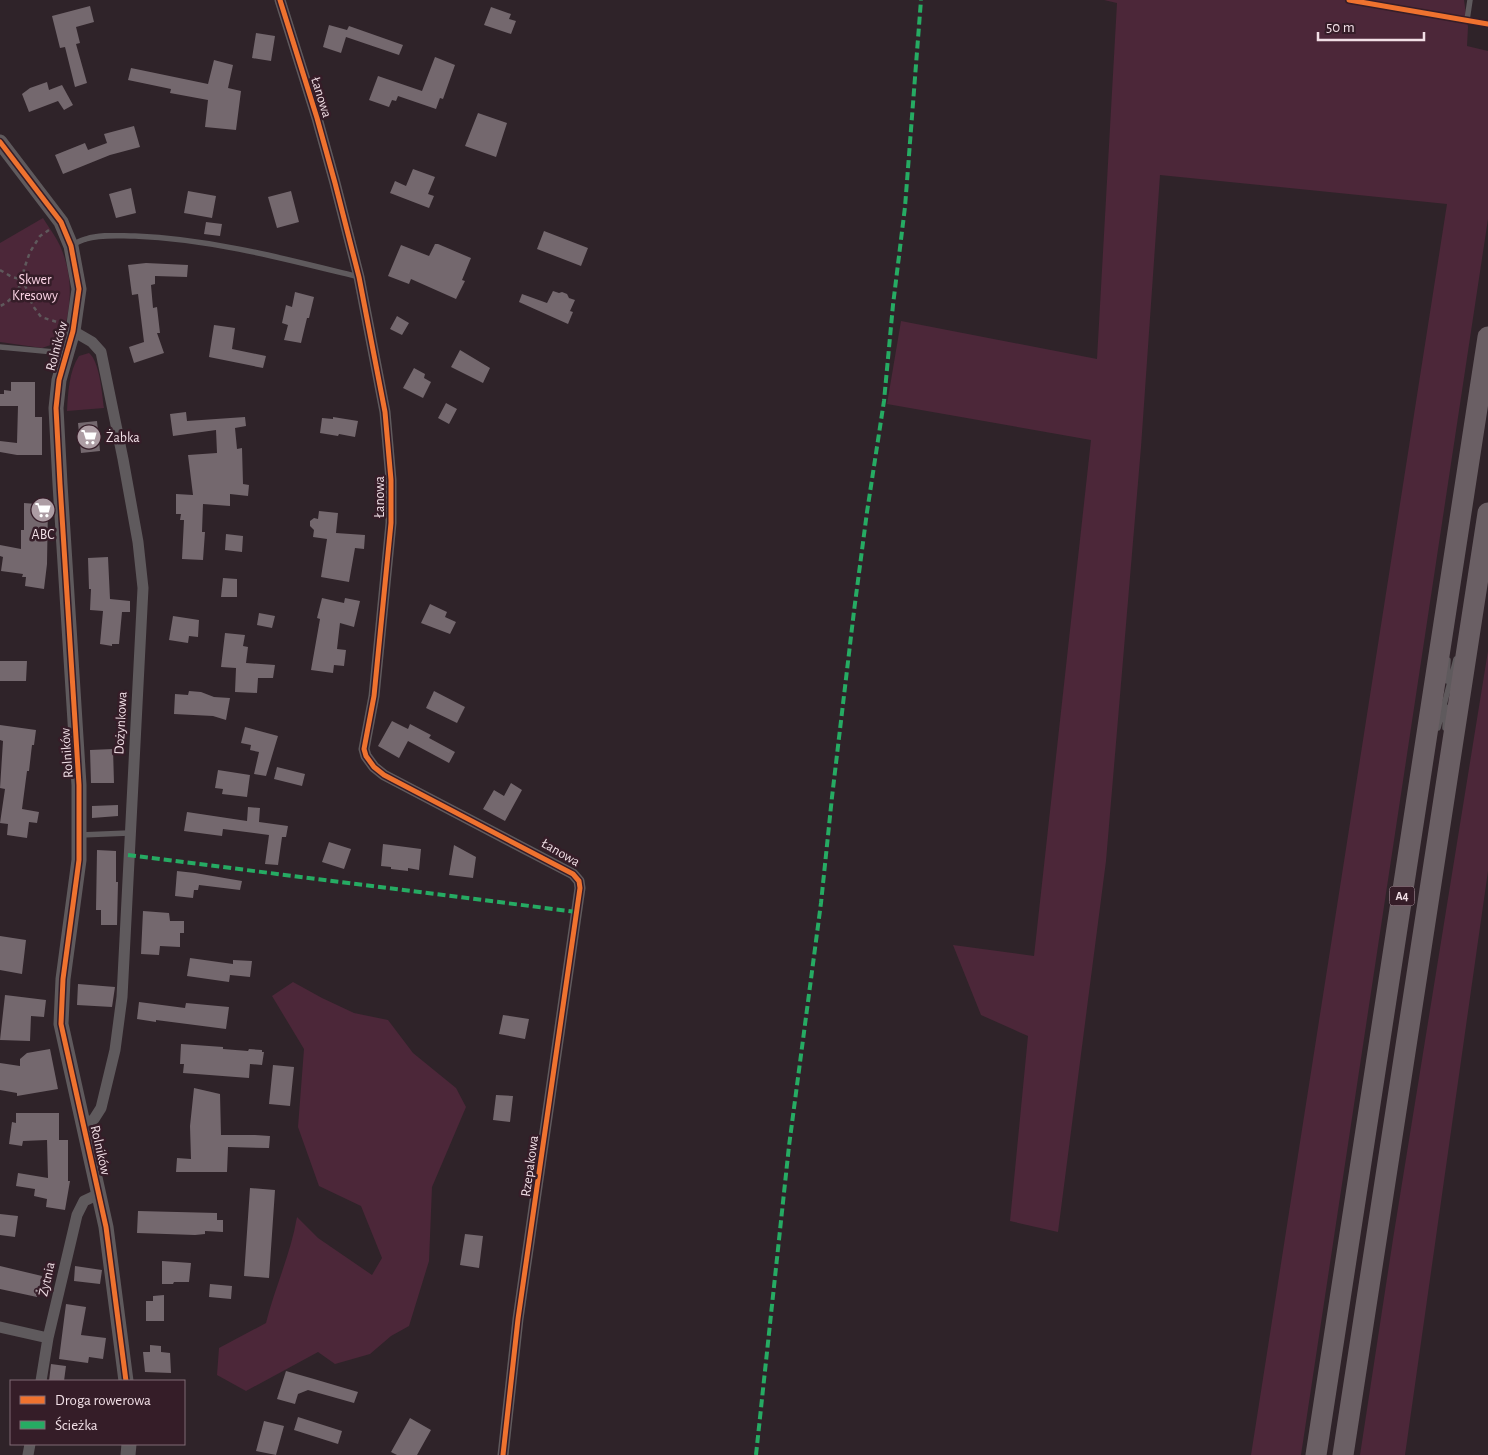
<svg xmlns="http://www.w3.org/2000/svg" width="1488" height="1455" font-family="'Alegreya Sans',sans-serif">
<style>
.green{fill:#4c2739}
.building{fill:#74686e}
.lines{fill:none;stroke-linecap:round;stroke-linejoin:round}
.path{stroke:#5f595c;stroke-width:2.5;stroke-dasharray:4 4;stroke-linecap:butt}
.service{stroke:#5f5a5d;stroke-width:5.5}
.minor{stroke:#5f5a5d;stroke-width:11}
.tertiary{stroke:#5f5a5d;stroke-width:15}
.motorway{stroke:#6a5f64;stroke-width:21}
.quiet{stroke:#26ab63;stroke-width:4;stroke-dasharray:8 4;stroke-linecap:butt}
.cycleway-casing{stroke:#351d28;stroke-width:8}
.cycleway{stroke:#ef722f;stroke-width:5}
.labels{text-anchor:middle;stroke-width:5;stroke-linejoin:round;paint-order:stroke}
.shield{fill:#351d28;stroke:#b9a5ad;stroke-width:1}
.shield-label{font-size:12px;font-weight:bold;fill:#f1dfe6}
.street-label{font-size:14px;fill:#f1dfe6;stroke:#351d28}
.park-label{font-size:14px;fill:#fed6e7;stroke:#351d28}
.poi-label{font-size:14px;fill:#f1dfe6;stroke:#351d28;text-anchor:start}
</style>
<rect width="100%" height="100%" fill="#2f2329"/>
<path class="green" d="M1104,0H1464L1468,27L1467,46L1488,51V219L1301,1455H1251L1447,204L1160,175L1141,447L1106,861L1058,1232L1010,1221L1028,1036L981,1015L953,945L1034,956L1091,440L887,404L901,321L1097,359L1117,3Z
M43,218C49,228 57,238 61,248C75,282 70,308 62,341L42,348L0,342V243Z
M89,353C100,362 102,394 104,408L67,411C68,393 69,371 79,356Z
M1488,651V871L1405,1455H1360L1393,1239Z
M293,982L322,998L354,1013L388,1020L413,1053L456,1088L466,1107L432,1187L429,1261L409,1326L391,1336L370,1354L335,1364L318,1352L246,1391L217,1375L219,1348L266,1323C275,1287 291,1253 297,1217L318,1238L372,1275L382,1258L361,1206L319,1186L298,1127L304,1049L272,996Z"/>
<path class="building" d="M90,6L94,22L76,27L80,43L76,44L87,83L75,87L65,47L60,48L52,16Z
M491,7L511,14L509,19L516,21L511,34L484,25Z
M329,25L347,30L349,26L403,45L399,55L346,37L341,53L323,47Z
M256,33L275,36L271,61L252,58Z
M435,57L455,65L443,99L440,98L436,109L398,96L396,101L392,100L389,107L369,100L378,76L422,91Z
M214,60L233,65L228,88L241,91L236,130L205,127L208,100L170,93L171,89L128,80L131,68L208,84Z
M47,82L49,90L62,85L73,105L64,110L58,101L29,112L22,94L30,88Z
M478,113L507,123L496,157L465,146Z
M134,126L140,147L110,155L63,174L55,155L85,143L88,150L107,143L104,134Z
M413,169L435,177L428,194L434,196L429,208L390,193L395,181L406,186Z
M131,188L136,213L116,218L109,194Z
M188,191L216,196L212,218L184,213Z
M291,191L299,222L277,228L268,197Z
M206,222L222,224L220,236L204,234Z
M544,231L588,248L581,266L537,249Z
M435,244H438L471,258L462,280L465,281L456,299L411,279L409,284L388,276L401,245L429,256Z
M146,263L188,265L187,277L155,276V284L151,285L153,308L157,307L160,333H157L164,353L134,363L129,347L144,342L138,294L132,295L128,265Z
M553,291L559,293L562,292L567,294L569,298L575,300L570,311L573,312L568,324L519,302L522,294L547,303Z
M295,292L314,297L309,318H307L301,343L284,340L288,325L282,323L286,305L292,307Z
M397,316L409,323L402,335L390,329Z
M214,325L235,328L232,349L266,356L263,368L209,357Z
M460,350L490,368L483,383L451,367Z
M414,368L425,374L424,378L431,382L423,398L403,388Z
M11,382H35V417H42V455H17L0,452V441L17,443L18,406H0V394H4V390L11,391Z
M446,403L457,409L449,424L438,418Z
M186,412L187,421L245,417L246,426L235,428L237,449L242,448L243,484L249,485L248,496L230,494V506L203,504L202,532H205L203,560L182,559L184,520H180L181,514H176V494L193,495L188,455L217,453L216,430L173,436L170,414Z
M333,417L358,421L355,437L339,434L338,436L320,433L322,418L333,419Z
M97,421L100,451L81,453L78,423Z
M24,503L48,505L47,564L44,589L25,586L26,577H22L23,574L1,571L3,557L0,556V545L21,549V530H24Z
M319,511L338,513L336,533L365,535L364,549L355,548L349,582L321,577L327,539L313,537L314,530L310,526V521L314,518L318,519Z
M226,534L243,536L242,552L225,550Z
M108,557L110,599L130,601V612H122L119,644H112V646L100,644L103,611L90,610L91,589H89L88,558Z
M223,578L237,579V597H221Z
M322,598L344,603L345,598L360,601L354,627L340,623L337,649L346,650L344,666L334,665L333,673L311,670L320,619L317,618Z
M430,604L447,612L445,617L456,622L450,634L421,623Z
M259,613L275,616L272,628L257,625Z
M173,616L199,620L198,637L189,636L188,643L169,640Z
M225,633L245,635L243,646L248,647L246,663L275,665L273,678H258L257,693L235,692L236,668L221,667Z
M0,661H27L26,681H0Z
M189,691L201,692L214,697L230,698L226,720L213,716L174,714L175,694L188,695Z
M434,691L465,707L457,723L426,708Z
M392,721L408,729L410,724L431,735L429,738L455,752L449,763L408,741L399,758L378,746Z
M0,725L36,730L34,745H32L29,771H27L22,809L39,812L37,823L29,822L27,838L7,835L8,824L0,823L5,789L0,788L3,741L0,740Z
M245,727L278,736L266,776L254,774L259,752L250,750L251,745L241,743Z
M113,749L114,783H91L90,750Z
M277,767L305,774L302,786L274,779Z
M218,770L250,775L247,797L222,794L223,789L215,788Z
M511,783L522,790L505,821L483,809L494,790L504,796Z
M118,805V816L92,818V806Z
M248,807L260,808L259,822L288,826L286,837H282L278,865L265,864L269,835L223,829L222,836L184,831L187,812L247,821Z
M329,842L351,849L344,869L322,862Z
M383,844L421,849L419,870L408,868V871L391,869V867L381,866Z
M454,845L476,857L473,878L449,875Z
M97,850L116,851V882H118L117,925H101V910H96Z
M177,871L195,873L242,881L240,890L199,885L198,890H194L193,898L175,896Z
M143,911L169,913L170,921H184V933H180V947L160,946L159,955L141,954Z
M0,936L26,940L22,974L0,970Z
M190,958L233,964V960L252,961L250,977L230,975L229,982L187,976Z
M78,984L115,987L112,1007L77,1005Z
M5,995L46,1000L44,1017L31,1016L30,1041L0,1040Z
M139,1002L185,1008L186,1003L229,1007L226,1029L156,1020V1022L137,1019Z
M503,1015L529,1019L525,1039L499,1034Z
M181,1044L223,1047V1049L248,1051L249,1049L262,1050V1052H264L262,1065L250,1064L249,1078L183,1073L184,1064H180Z
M50,1049L58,1089L17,1096V1093L0,1090V1063L20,1066V1059L27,1053Z
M273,1065L294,1067L290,1106L269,1104Z
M194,1088L220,1094L221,1135H255L270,1136L269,1148L228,1147L227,1172H176L177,1158L191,1159L190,1126Z
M496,1095L513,1096L510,1122L493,1120Z
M16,1113H59V1140H68V1181H70L65,1210L46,1207L47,1199L34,1196L35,1189L16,1186L18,1173L48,1178L47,1140L23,1141L22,1146L9,1144L12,1122L16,1123Z
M250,1188L275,1190L269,1278L244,1276Z
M138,1211L217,1213V1220H223V1232L205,1231V1234L195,1235L137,1233Z
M0,1214L18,1216L15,1237L0,1235Z
M465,1234L483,1236L479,1268L460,1265Z
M162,1261L191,1263L189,1282H174L173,1284H162Z
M0,1266L42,1276L37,1297L0,1289Z
M75,1266L102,1270L100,1284L74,1281Z
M210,1284L232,1286L231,1299L209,1297Z
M164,1295V1321H146V1301H153V1296Z
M66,1304L86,1307L81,1335L106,1338L103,1359L89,1357L88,1363L59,1359Z
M150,1345L161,1346V1352L170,1353L171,1373L145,1372L143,1352H150Z
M51,1364L66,1366L64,1381H49Z
M286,1371L314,1379L358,1392L354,1403L308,1390L298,1394L295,1404L277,1399Z
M298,1417L342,1431L338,1444L294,1430Z
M410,1418L431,1430L417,1455H397L391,1452Z
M264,1421L284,1426L276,1455L256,1451Z"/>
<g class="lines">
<path class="path" d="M49,230L40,236L30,252L24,269L23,280L33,306L41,317L60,323
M0,270L12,277L23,280C18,290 11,302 0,306"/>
<path class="service" d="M1349,0L1488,24
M1467,20L1470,0
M72,245C76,243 81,240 86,239C101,234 119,236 135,236C211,239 286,259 359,277
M0,347L65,353
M1447,681L1448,660
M1438,728L1456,659
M1445,728L1446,707
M80,835L129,833"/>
<path class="minor" d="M280,0L317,118L335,183L359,277L385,412L391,480V523L374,696L364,749L366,756L374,767L384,775L573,874L579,881L580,888L518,1319L503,1455
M73,331L92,342L101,352L123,459L138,542L143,588L122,997L115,1050L101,1108L94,1119L84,1126
M0,1327L48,1338
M41,1381L48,1338L77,1215L84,1201L99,1194
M28,1455L30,1444"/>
<path class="tertiary" d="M0,142L61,222L71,246L79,289L73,331L59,380L56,408L60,484L79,785V860L63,979L61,1024L106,1227L126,1381
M128,1455L129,1444"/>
<path class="motorway" d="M1316,1455L1488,337
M1343,1455L1488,513"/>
<path class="quiet" d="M128,855L577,912
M756,1455L789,1146L821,903L832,797L854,611L867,512L884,401L893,305L905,207L921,0"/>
<defs>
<path id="cycleway" d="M280,0L317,118L335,183L359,277L385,412L391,480V523L374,696L364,749L366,756L374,767L384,775L573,874L579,881L580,888L518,1319L503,1455
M1349,0L1488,24
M0,142L61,222L71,246L79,289L73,331L59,380L56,408L60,484L79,785V860L63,979L61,1024L106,1227L126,1381"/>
</defs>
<use href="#cycleway" class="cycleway-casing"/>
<use href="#cycleway" class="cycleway"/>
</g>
<defs>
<symbol id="supermarket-disc" viewBox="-11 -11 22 22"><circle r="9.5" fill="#ad9da4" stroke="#351d28"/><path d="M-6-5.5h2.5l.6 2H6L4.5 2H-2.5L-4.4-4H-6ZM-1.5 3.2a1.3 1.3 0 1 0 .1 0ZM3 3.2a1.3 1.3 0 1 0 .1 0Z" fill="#fff"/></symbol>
</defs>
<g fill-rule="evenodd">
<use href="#supermarket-disc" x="75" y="423" width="28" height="28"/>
<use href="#supermarket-disc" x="29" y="496" width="28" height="28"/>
</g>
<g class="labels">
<rect class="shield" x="1389.5" y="886.5" width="25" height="19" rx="4"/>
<g class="shield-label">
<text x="1402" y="900">A4</text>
</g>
<g class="street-label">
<text transform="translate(322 97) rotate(73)" y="5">Łanowa</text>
<text transform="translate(56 346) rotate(-75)" y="5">Rolników</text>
<text transform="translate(379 497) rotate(-90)" y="5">Łanowa</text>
<text transform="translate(120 723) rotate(-87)" y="5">Dożynkowa</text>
<text transform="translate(66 753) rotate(-94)" y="5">Rolników</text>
<text transform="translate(561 852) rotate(30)" y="5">Łanowa</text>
<text transform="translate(101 1150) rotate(77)" y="5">Rolników</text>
<text transform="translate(529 1166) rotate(-82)" y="5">Rzepakowa</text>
<text transform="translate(46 1279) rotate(-77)" y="5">Żytnia</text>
</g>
<g class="park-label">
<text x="35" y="284">Skwer<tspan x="35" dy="16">Kresowy</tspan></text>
</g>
<g class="poi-label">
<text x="106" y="442">Żabka</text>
<text x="43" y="539" text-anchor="middle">ABC</text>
</g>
</g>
<rect x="10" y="1380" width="175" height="65" fill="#351d28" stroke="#806b74"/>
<rect x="20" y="1396" width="25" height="8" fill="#ef722f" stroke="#806b74"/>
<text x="55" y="1405" font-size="15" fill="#f1dfe6">Droga rowerowa</text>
<rect x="20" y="1421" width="25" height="8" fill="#26ab63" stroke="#806b74"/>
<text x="55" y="1430" font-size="15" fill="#f1dfe6">Ścieżka</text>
<path d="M1318 32v8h106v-8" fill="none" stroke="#f1dfe6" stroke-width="2.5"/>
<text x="1326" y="32" font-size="15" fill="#f1dfe6" stroke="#351d28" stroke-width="4" paint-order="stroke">50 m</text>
</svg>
